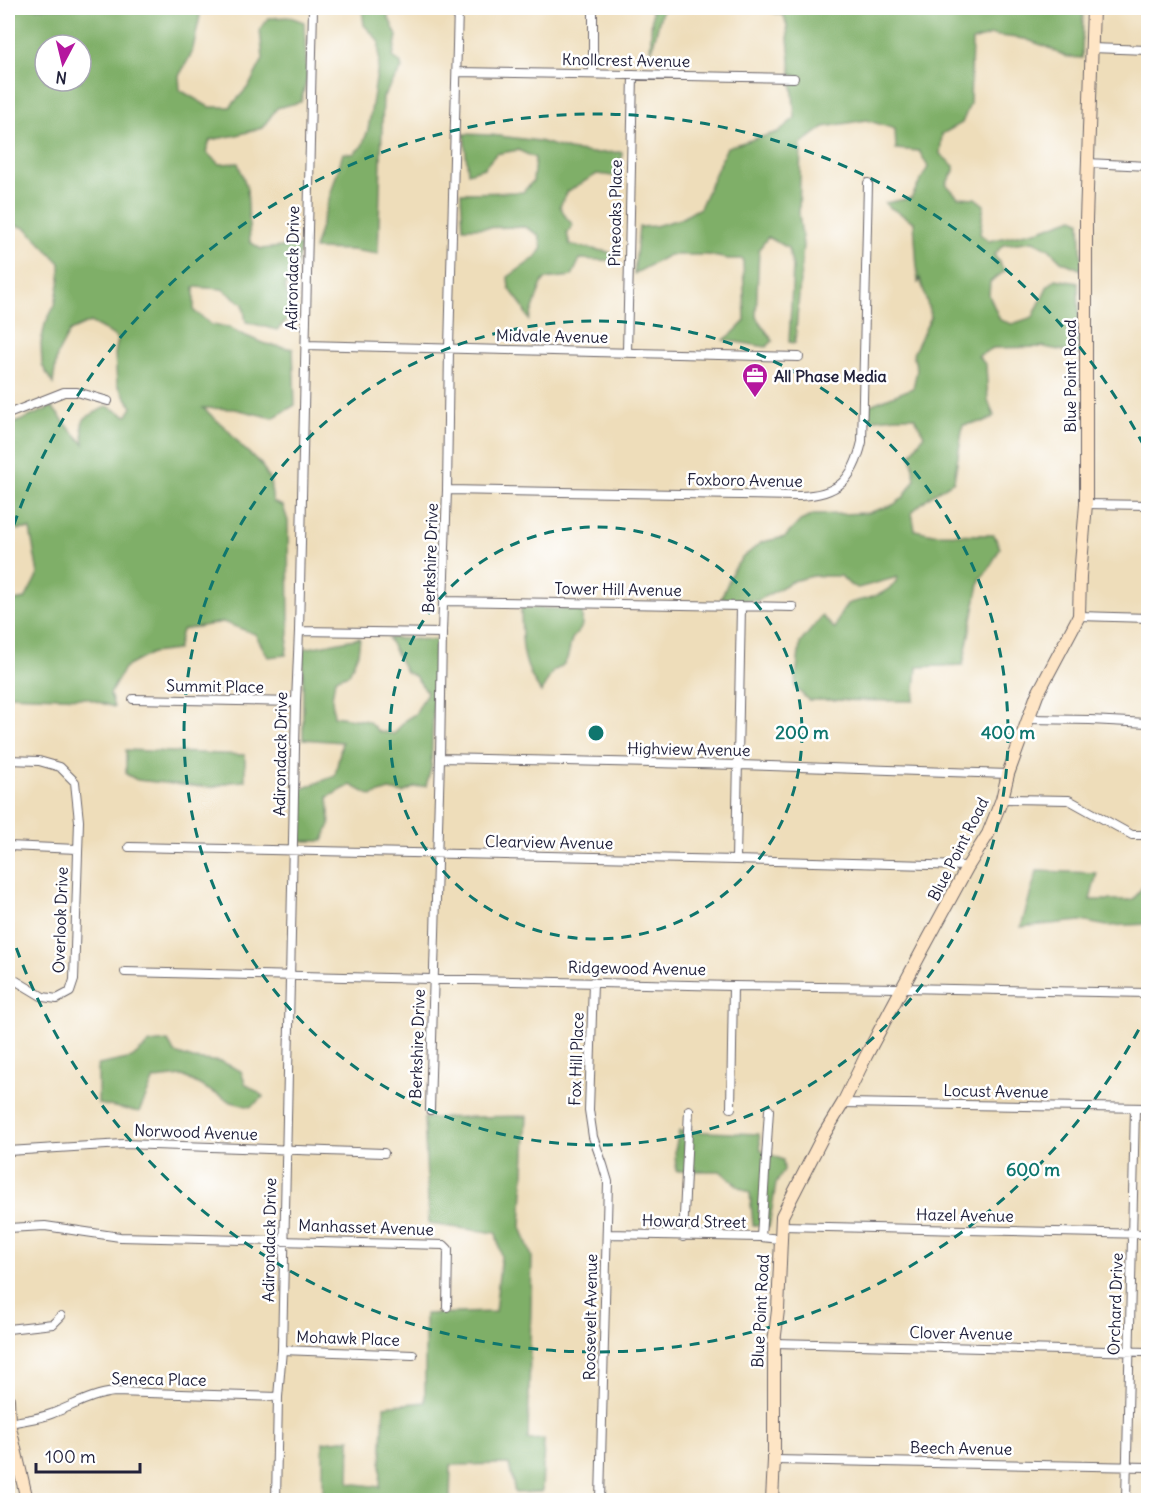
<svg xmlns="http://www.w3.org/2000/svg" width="1156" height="1508" font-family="Delius,sans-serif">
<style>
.forest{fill:#7faf68;stroke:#506852;stroke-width:1.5;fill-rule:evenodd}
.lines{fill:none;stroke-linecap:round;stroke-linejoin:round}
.street-casing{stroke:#696367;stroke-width:10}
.secondary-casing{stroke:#696367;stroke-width:14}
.street{stroke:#fff;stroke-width:8}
.secondary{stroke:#fee5c5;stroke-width:12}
.ring{fill:none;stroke:#0f766e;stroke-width:3;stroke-dasharray:10 8}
.labels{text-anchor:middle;stroke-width:5;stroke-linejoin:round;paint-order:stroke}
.street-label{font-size:16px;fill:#22223b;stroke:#fff}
.poi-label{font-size:16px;font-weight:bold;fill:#22223b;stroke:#fff;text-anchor:start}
.centre{fill:#0f766e;stroke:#fff;stroke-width:3}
.ring-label{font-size:18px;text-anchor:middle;font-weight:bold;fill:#0f766e;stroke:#fff;stroke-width:5;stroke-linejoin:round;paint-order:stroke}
</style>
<rect width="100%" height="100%" fill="#fff"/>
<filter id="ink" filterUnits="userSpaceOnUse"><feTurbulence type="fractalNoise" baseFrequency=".0167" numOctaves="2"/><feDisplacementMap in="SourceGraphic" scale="12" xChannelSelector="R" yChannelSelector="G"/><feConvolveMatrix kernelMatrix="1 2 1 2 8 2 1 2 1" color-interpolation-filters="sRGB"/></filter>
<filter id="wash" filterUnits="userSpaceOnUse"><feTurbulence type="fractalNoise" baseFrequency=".008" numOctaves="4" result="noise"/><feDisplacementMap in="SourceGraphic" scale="24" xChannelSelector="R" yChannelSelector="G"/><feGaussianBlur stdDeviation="1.35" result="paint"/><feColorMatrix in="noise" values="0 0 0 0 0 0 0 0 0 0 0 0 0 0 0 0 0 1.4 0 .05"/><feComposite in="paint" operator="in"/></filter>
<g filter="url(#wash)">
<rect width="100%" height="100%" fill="#eeddba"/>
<path class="forest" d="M8,8H197L200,16L192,53L179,76L180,90L209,107H230L249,86L263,59L260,30L268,18L290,17L304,22L307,77L301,102L277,108L262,128L237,135L210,140L206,152L219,164L238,163L247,188L250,242L261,249L301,245L296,268L285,286L292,315L277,330L246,322L243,304L222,289L194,287V311L212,325L229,327L241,334L266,344L293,349L295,405L273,418L235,409L203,408L228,430L242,447L261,464L270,481L273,502L283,506L288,521L289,633L286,655L268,657L255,634L223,622L182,630L177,650L152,653L124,668L110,694L114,707L86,698L8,695V602L25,599L38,574L30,529L8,530V426L52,407L71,430L84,444L82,424L85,418L107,406L127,416L132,407L117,384L115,354L118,339L105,330L90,322L70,331L57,355L53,384L42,365L41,343L45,324L55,305L60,279V263L26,228L8,224ZM45,45H81V81H45Z
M362,8H387V14L397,36L393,57L400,62L402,68L383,97L378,254L352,250L314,249L343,153L353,154L362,146L368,130L379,60V41L364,25Z
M647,8H676L662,10L650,57L652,10Z
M739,8H1083L1082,58L1067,57L1047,47L1025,39L991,35L972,41L970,104L962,123L942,134L940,154L954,166V171L946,184L958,197L975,198L984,205L980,234L989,241L1040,230L1073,218L1080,221L1082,270L1061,261L1048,248L1033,241L1003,245L994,255L1005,271L990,282L989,295L1000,320L1012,324L1033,317L1047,287L1056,279L1078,283L1080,354L1044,347L993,348L978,356L986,365L988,400L994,416L987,421L963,425L954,481L930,496L912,512L915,530L933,534L994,535L1000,548L989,569L980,579L963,665L917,667L914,701L808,700L795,687L800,643L822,616L835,629L839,617L847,604C863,599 892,595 898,577L858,588L850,585L841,576H813L793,581L757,601L721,599L733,570L742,558L762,542L785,537L800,521L813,515L867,513L893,505L903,498L915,479L911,454L924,435L914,417H896L868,420L870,405L913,388L917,370L913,354L931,317L920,278L918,284L914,222L889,207L885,203L911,198L928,167L919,151L896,149L895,129L866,120L824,127L801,144L799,214L803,245L795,343L789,342L793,267L788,248L768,237L759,249L756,317L773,341L766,347L724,340L733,333L745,321L743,259H728L707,255H669L634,274L639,227L655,226L680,219L700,208L727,147L778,132L795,118L787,26L784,16L767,10Z
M464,134L491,135L539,141L569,150L593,153L622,152L620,177L597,174L568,191L560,206L566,217L573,225L567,233L570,245L609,252L617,261L580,259L572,276L545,279L542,283L529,320L521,304L509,288L508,277L535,258L542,248L539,235L525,227L463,228L461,193L523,192L533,181L535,158L518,150L496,154L484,168L468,173Z
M521,608L582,609C582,614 583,623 581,628C579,633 574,635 572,639C567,654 571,664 553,671L541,692C520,663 522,641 521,608Z
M360,638L358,653L349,674L335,679L332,699L334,716L368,721L378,731L394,734L405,720L415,714L427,692L415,676L406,672L388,638L436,640L431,768L426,786L415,787L403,793L389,790L371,796L351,785L328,797L330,824L323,841H299L301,789L335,776L342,742L303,739V649Z
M126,750L245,755V781L230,782L214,787L192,786L137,780L126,774Z
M1037,871L1097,873L1090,900H1133L1148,879V924L1107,926L1081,921L1021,927Z
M168,1041L175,1053L193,1059L222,1062L241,1071L245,1083L264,1097L250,1107L231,1102L183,1076L154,1079L139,1112L98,1104V1065L132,1058L150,1043Z
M527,1116L521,1227L532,1257L528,1440L544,1439L542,1492L515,1493L509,1464L451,1465L450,1500H323V1442L350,1439L349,1483L380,1487L384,1406L425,1402V1314L495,1312L501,1256L496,1233L429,1224L424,1118Z
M679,1131L759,1134L761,1150L783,1160L784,1170L776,1184L769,1227L753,1225L750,1193L739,1187L720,1171H676L675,1150Z"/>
</g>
<g filter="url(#ink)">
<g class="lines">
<defs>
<path id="street" d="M593,8V74
M1091,48L1148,50
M457,72L794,78
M1087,163L1148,166
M305,345L799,357
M627,352L633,75
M8,414L64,392H77L108,401
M447,490L799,496C838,495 853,480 862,442L868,183
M1086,504L1148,505
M444,601L793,607
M1079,616L1148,618
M299,631L442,633
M133,699L296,702
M1028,719L1090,720L1148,723
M440,758L739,765L1008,774
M8,760L39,761L60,767L75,782L79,821L74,980L70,992L57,999L43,997L8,976
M1002,799L1069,800L1132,835H1148
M8,846L77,849
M129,847L736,860L968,866
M736,860L741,606
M125,972L733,986L904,988L1148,993
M593,982L589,1110L593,1137L603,1165L608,1182L600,1500
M843,1103L1148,1108
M731,1108L733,986
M430,1110L440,758L442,633L447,490L449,348L458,8
M8,1151L123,1144L384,1153
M781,1226L1148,1234
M8,1228L45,1226L120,1237L444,1245L448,1249L447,1307
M607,1234L761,1237L780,1239
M683,1237L689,1110
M761,1237L769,1110
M8,1329L53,1324L61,1316
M774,1343L1148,1352
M282,1350L413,1355
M9,1423C23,1420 38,1419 51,1414C73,1406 92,1394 115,1392L278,1397
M774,1460L1148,1467
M276,1500L278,1397L282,1350L296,702L299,631L313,8
M1126,1500L1135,1108"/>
<path id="secondary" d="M8,1399L9,1423L27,1500
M772,1500L774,1460V1343L778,1310L782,1216L823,1136L843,1103L866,1056L923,949L968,866L988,834L1002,799L1008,774L1037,695L1079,616L1080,576L1086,504V220L1093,8"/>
</defs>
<use href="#street" class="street-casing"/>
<use href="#secondary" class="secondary-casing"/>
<use href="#street" class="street"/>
<use href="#secondary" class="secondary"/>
</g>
</g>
<g class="ring">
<circle cx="596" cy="733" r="206"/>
<circle cx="596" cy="733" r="412"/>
<path d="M1147 1014A618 618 0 0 1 8 924M8 542A618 618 0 0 1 1147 452"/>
</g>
<defs>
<symbol id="office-pin" viewBox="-11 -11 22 30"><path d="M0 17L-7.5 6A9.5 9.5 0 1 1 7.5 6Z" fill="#b5179e" stroke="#fff"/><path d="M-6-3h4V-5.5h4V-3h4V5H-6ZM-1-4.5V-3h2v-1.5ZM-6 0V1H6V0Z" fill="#fff"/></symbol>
</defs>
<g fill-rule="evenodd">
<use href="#office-pin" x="740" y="361" width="30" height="40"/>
</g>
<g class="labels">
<g class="street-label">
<text transform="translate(626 60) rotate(1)" y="6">Knollcrest Avenue</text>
<text transform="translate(615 213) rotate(-89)" y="6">Pineoaks Place</text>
<text transform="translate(292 268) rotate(-89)" y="6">Adirondack Drive</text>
<text transform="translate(552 336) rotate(1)" y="6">Midvale Avenue</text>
<text transform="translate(1070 376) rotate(-90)" y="6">Blue Point Road</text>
<text transform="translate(745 480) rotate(1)" y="6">Foxboro Avenue</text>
<text transform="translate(430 558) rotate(-88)" y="6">Berkshire Drive</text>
<text transform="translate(618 589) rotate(1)" y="6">Tower Hill Avenue</text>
<text transform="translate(215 686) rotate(1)" y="6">Summit Place</text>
<text transform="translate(689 749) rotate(1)" y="6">Highview Avenue</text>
<text transform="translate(280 754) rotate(-89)" y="6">Adirondack Drive</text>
<text transform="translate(549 842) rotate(1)" y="6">Clearview Avenue</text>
<text transform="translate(958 849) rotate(-63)" y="6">Blue Point Road</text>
<text transform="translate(60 920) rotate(-88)" y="6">Overlook Drive</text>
<text transform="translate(637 968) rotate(1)" y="6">Ridgewood Avenue</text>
<text transform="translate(417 1044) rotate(-88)" y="6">Berkshire Drive</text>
<text transform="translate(576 1059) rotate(-88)" y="6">Fox Hill Place</text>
<text transform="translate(996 1091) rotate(1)" y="6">Locust Avenue</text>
<text transform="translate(196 1132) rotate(2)" y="6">Norwood Avenue</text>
<text transform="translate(965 1215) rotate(1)" y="6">Hazel Avenue</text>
<text transform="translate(694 1221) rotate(1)" y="6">Howard Street</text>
<text transform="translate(366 1227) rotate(2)" y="6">Manhasset Avenue</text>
<text transform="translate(269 1240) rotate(-89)" y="6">Adirondack Drive</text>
<text transform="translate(1115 1304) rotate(-88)" y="6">Orchard Drive</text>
<text transform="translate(760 1311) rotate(-87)" y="6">Blue Point Road</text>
<text transform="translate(590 1317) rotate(-89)" y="6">Roosevelt Avenue</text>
<text transform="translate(961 1333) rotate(1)" y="6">Clover Avenue</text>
<text transform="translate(348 1338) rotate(2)" y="6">Mohawk Place</text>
<text transform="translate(159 1379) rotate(1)" y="6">Seneca Place</text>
<text transform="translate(961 1448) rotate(1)" y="6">Beech Avenue</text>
</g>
<g class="poi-label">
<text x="774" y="382">All Phase Media</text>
</g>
</g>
<circle cx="596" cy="733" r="9" class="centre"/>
<g class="ring-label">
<text x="802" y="739">200 m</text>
<text x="1008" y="739">400 m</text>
<text x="1033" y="1176">600 m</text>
</g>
<rect width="1156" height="1508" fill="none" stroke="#fff" stroke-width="30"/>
<g transform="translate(63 63) rotate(187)"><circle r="28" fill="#ffffff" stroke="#a7a7b1" stroke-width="1.5"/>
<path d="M0-4.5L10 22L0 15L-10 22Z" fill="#b5179e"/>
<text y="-9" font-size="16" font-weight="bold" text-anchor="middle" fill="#22223b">N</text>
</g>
<path d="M36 1463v9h104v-9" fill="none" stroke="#22223b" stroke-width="3"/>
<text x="45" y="1463" font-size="18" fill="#22223b" stroke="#ffffff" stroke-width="4.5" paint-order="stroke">100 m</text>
</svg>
